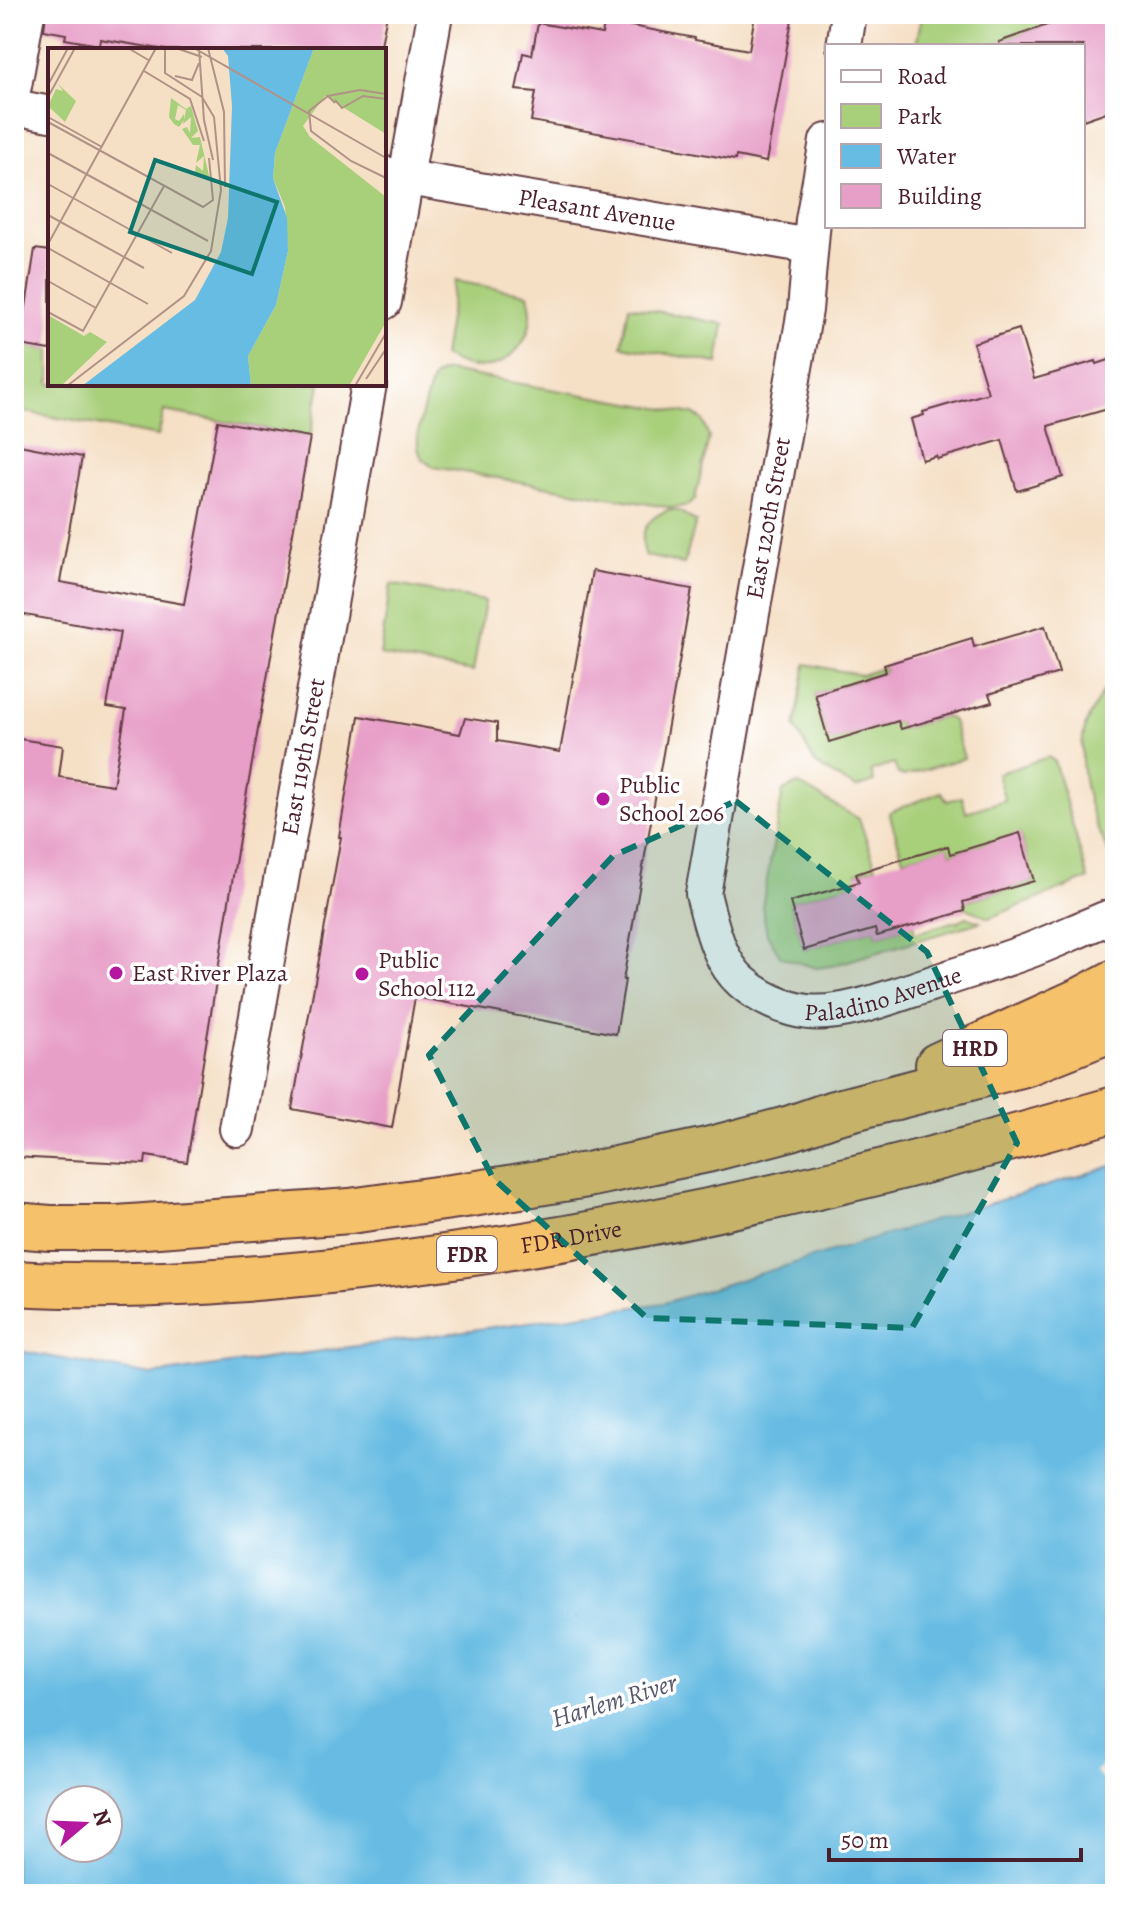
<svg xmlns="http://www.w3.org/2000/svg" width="1129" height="1908" font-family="Alegreya,serif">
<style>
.green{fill:#a8cf7a;stroke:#797752;stroke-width:2}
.water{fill:#67bce3;stroke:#586e87;stroke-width:2;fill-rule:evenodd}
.pier{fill:#f5dfc5}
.building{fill:#e79ec7}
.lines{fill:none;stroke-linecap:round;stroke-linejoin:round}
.minor-casing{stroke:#643c42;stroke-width:38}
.motorway-casing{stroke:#643c42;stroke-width:48}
.minor{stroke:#fff;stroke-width:34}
.motorway{stroke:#f5c16b;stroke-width:44}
.marked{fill:#0f766e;fill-opacity:0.2;stroke:#0f766e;stroke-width:6;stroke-dasharray:16 10;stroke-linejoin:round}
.poi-dot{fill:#b5179e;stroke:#fff;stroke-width:3}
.labels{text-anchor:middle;stroke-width:7;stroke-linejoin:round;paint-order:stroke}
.shield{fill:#fff;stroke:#80626b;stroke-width:2}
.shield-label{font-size:22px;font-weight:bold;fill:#4a1f2b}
.street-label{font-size:24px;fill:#4a1f2b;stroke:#fff}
.poi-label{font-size:24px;fill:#4a1f2b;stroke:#fff;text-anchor:start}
.water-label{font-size:26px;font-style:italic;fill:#54566b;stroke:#fff}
.inset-road{fill:none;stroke:#b19287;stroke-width:2}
.view{fill:#0f766e;fill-opacity:0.15;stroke:#0f766e;stroke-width:4}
.inset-edge{fill:none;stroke:#4a1f2b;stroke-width:4}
</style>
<rect width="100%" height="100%" fill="#fff"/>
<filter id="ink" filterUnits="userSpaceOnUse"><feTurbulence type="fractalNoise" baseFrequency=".0125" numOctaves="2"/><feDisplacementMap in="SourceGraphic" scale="16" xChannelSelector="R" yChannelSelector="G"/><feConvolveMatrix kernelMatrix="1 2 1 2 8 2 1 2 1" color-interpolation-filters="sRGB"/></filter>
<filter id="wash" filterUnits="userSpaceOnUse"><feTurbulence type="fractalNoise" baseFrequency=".006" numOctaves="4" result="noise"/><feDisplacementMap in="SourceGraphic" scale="32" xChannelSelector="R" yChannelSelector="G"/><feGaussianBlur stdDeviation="1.8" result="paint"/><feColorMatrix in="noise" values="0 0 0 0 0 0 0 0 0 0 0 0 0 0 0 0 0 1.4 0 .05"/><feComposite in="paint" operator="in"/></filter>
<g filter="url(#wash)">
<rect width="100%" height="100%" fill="#f5dfc5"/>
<path class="green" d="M922,14H1049L1053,23L989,46H916Z
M455,281L528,294C529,300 531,307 531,313C531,344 504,371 473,367C462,366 453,361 443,356Z
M629,306L724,324L718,363L622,346Z
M20,345L50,350V384H320L310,437L164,411L158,436L14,410V375Z
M447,371L693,414L703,420L709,438L695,499L689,505L672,508L434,467C428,464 423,461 420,454C412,436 427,398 432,379L438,374Z
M669,510L679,511L696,522L684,564L646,556C637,534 647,517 669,510Z
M391,584L485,601L473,672L380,655Z
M806,664L861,675L885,667L886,672L815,694L829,741L898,721L901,729L945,716L953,721L964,758L904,776L898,774L894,764L871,771L874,782L856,788L823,769L815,763L795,727Z
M1115,674V862C1091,827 1071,757 1089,717C1096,702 1106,687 1115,674Z
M1048,757L1054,761L1088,879L989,918L964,907L962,902L1034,881L1020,834L950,854L948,847L903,859L889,812L941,792L947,801L962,797L966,812L1005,800L997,774Z
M798,784L859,819L876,867L857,873L859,882L790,902L804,950L875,929L877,936L914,925V934L952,922H958L966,917L980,922L831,966L816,968L781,957L767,934L762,907L783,791Z"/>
<path class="water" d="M1115,1165V1894H14V1350L151,1375L664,1303ZM60,1800H108V1848H60Z"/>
<path class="pier" d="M1115,1757V1797L1096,1771Z"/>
<g id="blocks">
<path class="building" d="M46,14H387L380,50H166L100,39L99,45L65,39L66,34L44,30Z
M755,14H793L766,162L736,156L735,160L676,149V147L531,121L536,92L516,90L523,53L532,55L538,23L602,34L605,21L695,38V40L749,50Z
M1049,14H1115V109L1083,120V46H1000L999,42L1053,23Z
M35,249L50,251V350L20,345Z
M1019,329L1034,379L1096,361L1097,364L1115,358V407L1048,426L1063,477L1017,491L1002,440L937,459L936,456L922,460L911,419L924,415L923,412L988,393L973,343Z
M218,421L310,437L244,808L187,1162L146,1156L145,1164L14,1157V738L63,746L59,777L113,785L126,710L107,707L120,632L14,613V444L82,457L60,582L184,604Z
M592,571L692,589L623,980H625L616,1034L415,997L392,1128L292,1109L341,837H339L359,716L460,734L465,718L497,723V741L560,752Z
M1045,626L1059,673L989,694L992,702L901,729L898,721L829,742L815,694L886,672L884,665L972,638L974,647Z
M1020,833L1034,881L963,902L965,911L877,936L875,929L804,950L790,902L859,882L856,874L876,867L948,846L950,854Z"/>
</g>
</g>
<g filter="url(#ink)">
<use href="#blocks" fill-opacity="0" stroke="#643c42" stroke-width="2"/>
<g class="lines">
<defs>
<g id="minor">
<path d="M844,46L849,14"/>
<path d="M14,86L27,14"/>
<path d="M14,107L50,114"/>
<path id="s1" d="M827,141L813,220L805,310L703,894C711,924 718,961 742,982C760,998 785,1009 808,1012C843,1016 893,996 927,985C961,973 996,963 1031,950C1059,939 1087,926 1115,915"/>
<path id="s2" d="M384,174L810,246"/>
<path d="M384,302L435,14"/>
<path id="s3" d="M237,1129L369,384"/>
</g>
<g id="motorway">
<path d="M938,1065L1083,999L1115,982"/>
<path d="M14,1225L50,1228H117L350,1211L472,1194L587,1175L707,1150L791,1128L834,1113L1024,1064L1115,1028"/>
<path id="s4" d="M14,1283C135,1290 256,1280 376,1266C626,1236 874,1179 1115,1109"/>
</g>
</defs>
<use href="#minor" class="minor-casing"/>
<use href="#motorway" class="motorway-casing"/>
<use href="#minor" class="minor"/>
<use href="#motorway" class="motorway"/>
</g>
</g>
<path class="marked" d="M736,801L927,952L1017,1143L912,1328L647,1318L493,1178L429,1055L613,856Z"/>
<g class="poi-dot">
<circle cx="603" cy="799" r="8"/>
<circle cx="116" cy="973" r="8"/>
<circle cx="362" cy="974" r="8"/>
</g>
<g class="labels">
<g class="shield">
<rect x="943" y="1030" width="64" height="36" rx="6"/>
<rect x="437" y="1236" width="60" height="36" rx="6"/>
</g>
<g class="shield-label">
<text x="975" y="1056">HRD</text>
<text x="467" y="1262">FDR</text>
</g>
<g class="street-label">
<text dy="8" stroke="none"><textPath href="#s2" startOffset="216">Pleasant Avenue</textPath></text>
<text transform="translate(768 518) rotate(-80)" y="8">East 120th Street</text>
<text dy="8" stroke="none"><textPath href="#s3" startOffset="378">East 119th Street</textPath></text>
<text dy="8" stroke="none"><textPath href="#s1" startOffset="1012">Paladino Avenue</textPath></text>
<text dy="8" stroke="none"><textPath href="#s4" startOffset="560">FDR Drive</textPath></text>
</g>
<g class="poi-label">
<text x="619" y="793">Public<tspan x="619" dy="28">School 206</tspan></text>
<text x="378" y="968">Public<tspan x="378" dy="28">School 112</tspan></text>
<text x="132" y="981">East River Plaza</text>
</g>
<g class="water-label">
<text transform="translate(614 1700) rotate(-17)" y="9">Harlem River</text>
</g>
</g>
<g transform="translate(48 48)">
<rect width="338" height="338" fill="#f5dfc5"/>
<path d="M266,0H338V86L277,48L255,78L262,89L338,149V274L301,338H203L200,308L228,257L240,203L237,159L225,130L227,105ZM10,36L28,53L17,74L0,58L8,41L15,43ZM123,50L138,61L143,58L150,83L143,90L152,89L162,132L147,124L148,117L155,123L156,108L148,115L152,97H145L134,81L139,79L142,85L143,69L135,76L138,62L130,57L127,71L131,73L136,66V72L131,79L126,76L121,69ZM0,267L36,288L42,284L59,294L13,338H0Z" fill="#a8cf7a"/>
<path d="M174,0H266L227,105L225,130L239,170L240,203L228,257L200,308L203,338H34L147,252L173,204L180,170L184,58L180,8Z" fill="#67bce3"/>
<path class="inset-road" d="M80,0L102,13M128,0L154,9M146,0L338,110M160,0L176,64L177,139M151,1L156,72L165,112M96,23L142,51L156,93M127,28L144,32L151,15M0,37L20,0M280,48L261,63L263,83L303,113L338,130M0,49L27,0M287,52L294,60L315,48L338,51M287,55L280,48L312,42L338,46M0,69L54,99M0,74L155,159L165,152L161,110M0,105L160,193M0,136L124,205M0,167L96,220M0,196L108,0M0,200L100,256M0,233L48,260M0,264L35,283L116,138M318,331L338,301M19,338L136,248L163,203L173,142L166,69L154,49L117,25V0M307,338L338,285"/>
<path class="view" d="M107,112L229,154L204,226L82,184Z"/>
<rect width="338" height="338" class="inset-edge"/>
</g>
<rect width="1129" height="1908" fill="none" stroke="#fff" stroke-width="48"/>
<rect x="825" y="44" width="260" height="184" fill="#ffffff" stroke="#b7a5aa" stroke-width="2"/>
<rect x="841" y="70" width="40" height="12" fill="#ffffff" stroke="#b7a5aa" stroke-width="2"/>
<text x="897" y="84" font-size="24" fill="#4a1f2b">Road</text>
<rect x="841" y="104" width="40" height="24" fill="#a8cf7a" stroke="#b7a5aa" stroke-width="2"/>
<text x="897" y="124" font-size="24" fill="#4a1f2b">Park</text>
<rect x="841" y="144" width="40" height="24" fill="#67bce3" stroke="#b7a5aa" stroke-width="2"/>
<text x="897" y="164" font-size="24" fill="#4a1f2b">Water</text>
<rect x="841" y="184" width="40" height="24" fill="#e79ec7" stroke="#b7a5aa" stroke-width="2"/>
<text x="897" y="204" font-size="24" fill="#4a1f2b">Building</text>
<g transform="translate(84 1824) rotate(71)"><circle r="38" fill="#ffffff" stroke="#b7a5aa" stroke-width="2"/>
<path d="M0-6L14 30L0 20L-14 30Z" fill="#b5179e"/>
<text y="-12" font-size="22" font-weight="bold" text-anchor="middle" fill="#4a1f2b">N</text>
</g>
<path d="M829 1848v12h252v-12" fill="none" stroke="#4a1f2b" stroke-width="4"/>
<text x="841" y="1848" font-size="24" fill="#4a1f2b" stroke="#ffffff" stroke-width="6" paint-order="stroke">50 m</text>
</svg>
